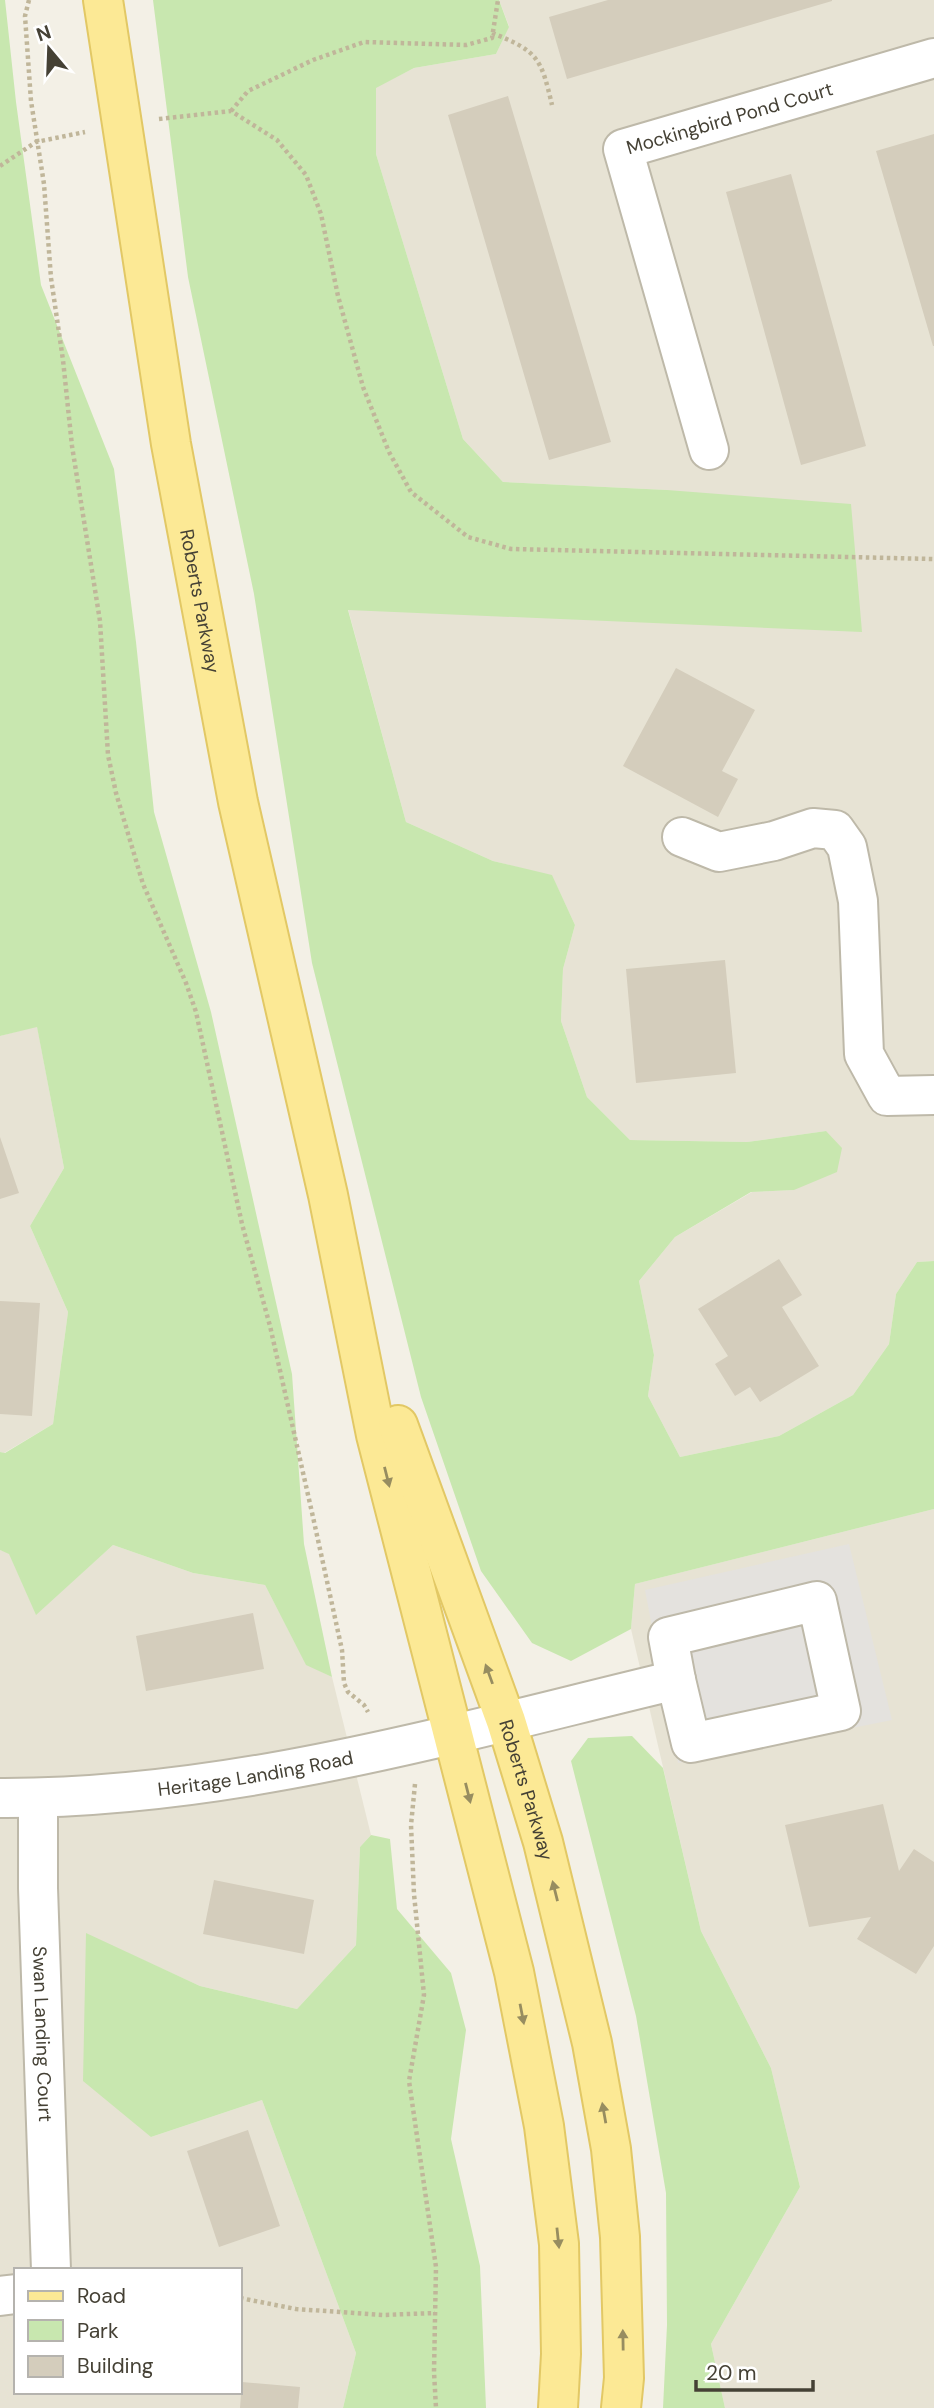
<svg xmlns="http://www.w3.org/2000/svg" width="934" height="2408" font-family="'DM Sans',sans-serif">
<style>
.residential{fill:#e7e3d4;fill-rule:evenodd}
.green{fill:#c8e7af}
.parking{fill:#e4e2de}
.building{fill:#d4cdbc}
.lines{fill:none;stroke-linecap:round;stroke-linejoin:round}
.minor-casing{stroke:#beb9a9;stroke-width:42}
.major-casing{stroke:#e2c865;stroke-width:42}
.path{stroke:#c0b69a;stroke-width:4.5;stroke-dasharray:3.5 3.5;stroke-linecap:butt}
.minor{stroke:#fff;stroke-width:38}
.major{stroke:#fce995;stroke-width:38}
.oneway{fill:#978d60}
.labels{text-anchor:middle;stroke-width:5;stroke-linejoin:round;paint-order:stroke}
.street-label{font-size:19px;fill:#454135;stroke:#fff}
</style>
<rect width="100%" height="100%" fill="#f3f0e6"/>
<path class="residential" d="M499,0H934V1261L917,1262L896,1294L889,1344L853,1395L779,1436L680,1457L648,1396L654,1355L639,1281L675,1237L752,1192L794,1190L826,1131L747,1142L630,1140L587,1097L561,1021L563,969L575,925L552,876L493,861L406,822L348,609L862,631L667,490L503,482L463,439L376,154V87L414,68L496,54L509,26Z
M37,1026L64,1168L30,1226L68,1312L53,1424L4,1453L0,1452V1036Z
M934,1509V2408H725L711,2344L800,2187L771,2068L701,1931L631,1629L635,1584Z
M113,1545L193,1573L265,1585L306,1664L332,1677L371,1835L360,1847L356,1945L297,2009L200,1986L86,1934L151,2137L262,2100L356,2353L343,2408H0V1550L9,1553L36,1614ZM16,2270H240V2392H16Z"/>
<path class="green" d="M0,0H5L16,102L41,285L114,469L136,642L154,812L211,1012L292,1374L304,1544L332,1677L306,1665L265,1585L193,1573L113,1545L36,1615L9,1554L0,1550V1452L5,1453L53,1424L68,1312L30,1226L64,1168L37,1027L0,1036Z
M153,0H499L509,27L496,54L414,68L376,88V154L463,439L503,482L667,490L851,504L862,632L348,610L406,822L493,861L552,875L575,925L563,969L561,1021L587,1097L630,1140L747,1142L826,1131L842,1148L837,1172L794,1190L751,1192L675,1237L639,1281L654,1355L648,1396L680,1457L779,1436L853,1395L889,1344L896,1294L917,1262L934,1261V1509L635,1584L631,1629L571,1661L532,1643L481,1571L421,1397L312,963L254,594L188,277Z
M632,1736L663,1768L701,1931L771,2068L800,2187L711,2344L725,2408H663L667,2325L666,2193L636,2016L571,1761L588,1738Z
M371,1835L390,1839L397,1909L451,1973L466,2030L451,2139L480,2266L486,2408H343L356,2353L262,2100L151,2137L83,2081L86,1933L200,1986L297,2009L356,1945L360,1847Z"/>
<path class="parking" d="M849,1544L892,1720L678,1763L645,1590Z"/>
<path class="building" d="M608,0H832V1L567,79L549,17Z
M508,96L611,442L549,460L448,115Z
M934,134V346H933L876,151Z
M791,174L866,446L801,465L726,192Z
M676,668L755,710L722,771L738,779L718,817L623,766Z
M725,960L736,1073L636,1083L626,969Z
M0,1137L19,1193L0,1199Z
M779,1259L802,1295L782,1307L819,1366L760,1402L750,1387L735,1396L715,1364L728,1356L698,1309Z
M0,1301L40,1303L32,1416L0,1414Z
M253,1613L264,1669L146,1691L136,1636Z
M883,1804L899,1871L914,1849L934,1862V1946L916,1974L857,1939L871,1917L809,1927L785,1825Z
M214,1880L314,1900L304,1954L203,1934Z
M248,2130L280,2226L219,2247L187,2151Z
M242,2382L300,2387L298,2408H240Z"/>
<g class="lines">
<defs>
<g id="minor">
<path id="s1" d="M709,450L623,149L934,58"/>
<path d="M682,837L719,852L774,841L813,828L835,830L847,847L858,901L864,1054L887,1096L934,1095"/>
<path d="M817,1601L841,1711L691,1743L676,1680L668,1637Z"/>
<path id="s2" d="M0,1798C230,1799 454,1733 676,1680"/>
<path id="s3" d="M38,1798V1888L51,2270"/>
<path d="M0,2296L16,2294"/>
</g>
<g id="major">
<path id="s4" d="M103,0L171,444L238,802L328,1195L376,1435L514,1972L544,2126L559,2244L561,2354L558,2408"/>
<path id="s5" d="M398,1425L506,1721L543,1842L592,2043L611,2149L620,2237L624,2378L621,2408"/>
</g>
</defs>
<use href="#minor" class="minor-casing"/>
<use href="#major" class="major-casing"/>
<path class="path" d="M29,0L25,16L31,101L44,184L51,278L63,360L72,446L100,621L108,755L116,793L143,884L186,983L196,1012L242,1224L270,1326L313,1517L342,1650L344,1683L348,1692L364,1705L368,1712
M492,33C538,51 541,58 552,105
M231,111L248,91L313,60L364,42L466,45L492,38L498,0
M159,119L231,111L277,140L306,175L321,214L338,296L363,387L389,452L411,492L468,537L511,549L934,559
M0,166L36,142L85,132
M415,1784L411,1825L414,1894L424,1995L409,2081L436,2267L434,2372L436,2408
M240,2298L296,2309L383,2315L435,2313"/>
<use href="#minor" class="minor"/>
<use href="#major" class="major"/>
</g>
<defs><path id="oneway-solid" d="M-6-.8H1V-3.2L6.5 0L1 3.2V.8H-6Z" transform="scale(1.75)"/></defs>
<g class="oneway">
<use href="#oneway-solid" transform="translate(387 1477) rotate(76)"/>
<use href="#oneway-solid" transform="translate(489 1674) rotate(-110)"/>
<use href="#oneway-solid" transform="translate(468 1793) rotate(76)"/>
<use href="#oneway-solid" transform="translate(555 1891) rotate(-104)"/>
<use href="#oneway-solid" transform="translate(522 2014) rotate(79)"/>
<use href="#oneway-solid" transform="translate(604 2113) rotate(-100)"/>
<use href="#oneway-solid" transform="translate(558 2238) rotate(84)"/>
<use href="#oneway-solid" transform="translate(623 2340) rotate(-91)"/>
</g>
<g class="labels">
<g class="street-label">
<text dy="7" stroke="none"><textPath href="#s1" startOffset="424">Mockingbird Pond Court</textPath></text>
<text dy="7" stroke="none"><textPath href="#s4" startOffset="609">Roberts Parkway</textPath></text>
<text dy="7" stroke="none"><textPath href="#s2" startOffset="257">Heritage Landing Road</textPath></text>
<text dy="7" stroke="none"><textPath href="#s5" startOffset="387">Roberts Parkway</textPath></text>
<text dy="7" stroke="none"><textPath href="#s3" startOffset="236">Swan Landing Court</textPath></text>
</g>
</g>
<rect x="14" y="2268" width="228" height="126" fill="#ffffff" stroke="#b5b3ae" stroke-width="2"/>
<rect x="28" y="2291" width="35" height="10" fill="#fce995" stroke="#b5b3ae" stroke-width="2"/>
<text x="77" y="2303" font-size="21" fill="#454135">Road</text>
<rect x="28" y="2320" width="35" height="21" fill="#c8e7af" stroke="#b5b3ae" stroke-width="2"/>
<text x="77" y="2338" font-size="21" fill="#454135">Park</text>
<rect x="28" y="2356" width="35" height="21" fill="#d4cdbc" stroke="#b5b3ae" stroke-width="2"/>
<text x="77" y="2373" font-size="21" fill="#454135">Building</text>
<g transform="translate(49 49) rotate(341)" stroke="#ffffff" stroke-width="5" paint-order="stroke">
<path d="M0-5L12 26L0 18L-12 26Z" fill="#454135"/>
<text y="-10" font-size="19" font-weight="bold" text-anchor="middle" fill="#454135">N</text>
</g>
<path d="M696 2380v10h117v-10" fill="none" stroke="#454135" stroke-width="3.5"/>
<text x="706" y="2380" font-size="21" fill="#454135" stroke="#ffffff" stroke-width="5" paint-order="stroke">20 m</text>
</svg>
